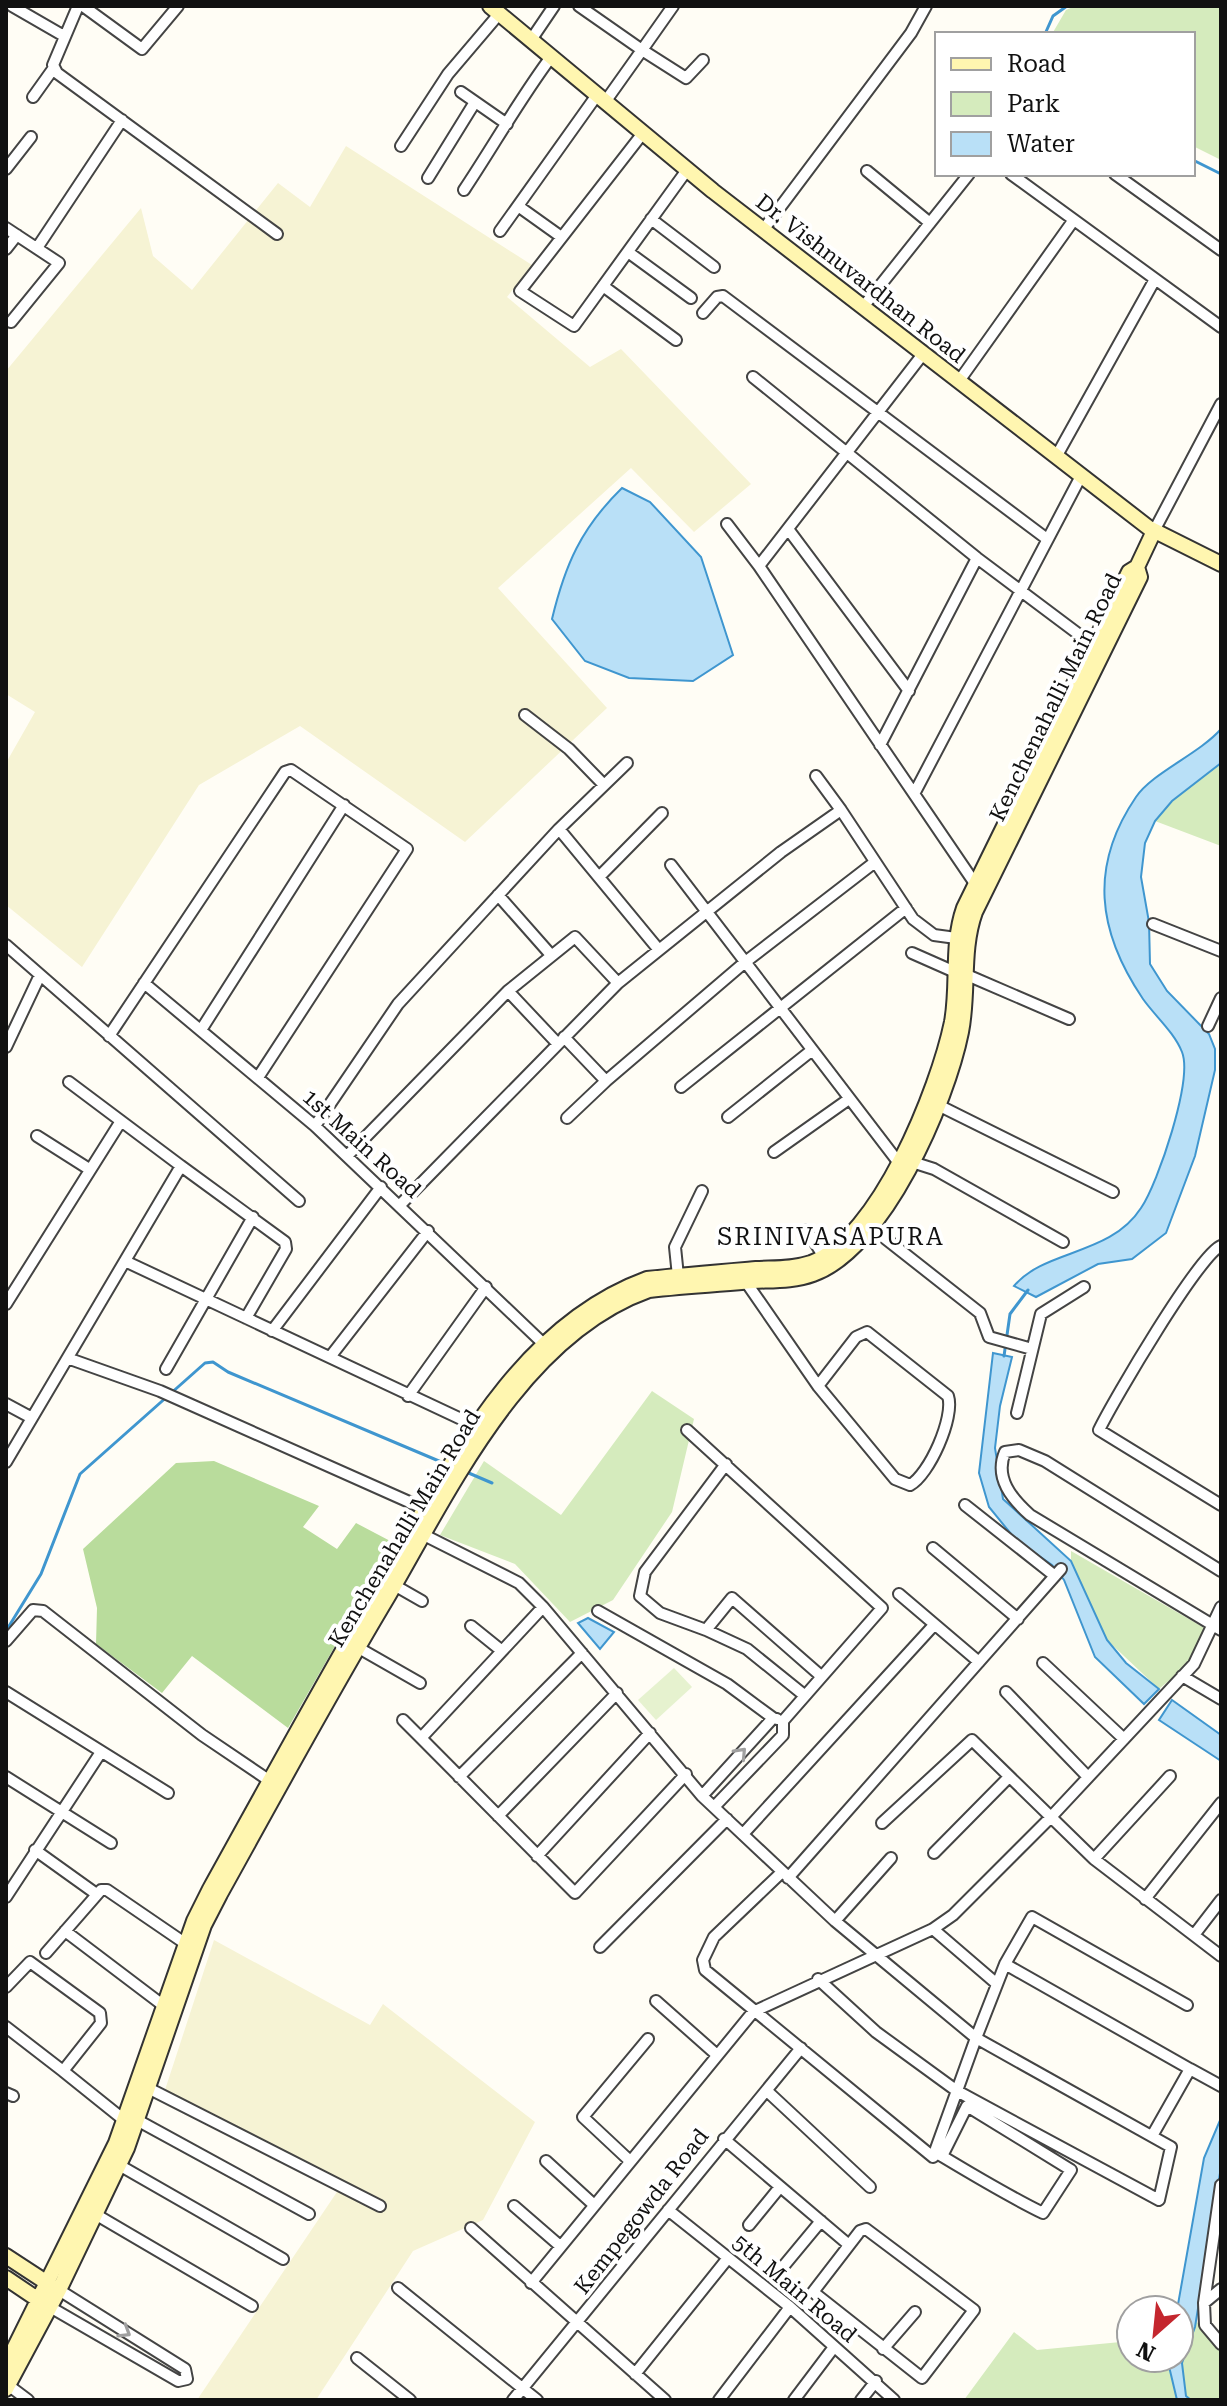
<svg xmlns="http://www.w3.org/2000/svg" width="1227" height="2406" font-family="'Roboto Serif',serif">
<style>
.farmland{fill:#f6f3d4}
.green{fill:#d5ebbd}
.forest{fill:#b9dc9c}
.pitch{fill:#e6f2cf}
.water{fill:#b9e0f7;stroke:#3f96cf;stroke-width:2}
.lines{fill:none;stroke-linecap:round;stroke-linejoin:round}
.stream{stroke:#3f96cf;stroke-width:3}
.minor-casing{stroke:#444;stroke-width:14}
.secondary-casing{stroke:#333;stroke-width:18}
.minor{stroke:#fff;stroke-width:10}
.secondary{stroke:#fff6b0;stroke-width:14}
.oneway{stroke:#a0a0a0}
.labels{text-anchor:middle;stroke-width:8;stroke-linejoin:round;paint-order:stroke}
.street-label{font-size:22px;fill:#111;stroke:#fff}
.neighbourhood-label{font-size:24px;letter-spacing:2px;fill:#111;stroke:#fff}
</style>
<rect width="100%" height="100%" fill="#fffdf5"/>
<path class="farmland" d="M346,146L532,265L507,297L590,367L621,349L751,484L694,532L631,468L498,588L607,708L465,842L300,726L199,785L82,967L6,905V763L35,712L6,694V371L141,208L153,256L192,290L278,183L310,207Z
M214,1940L370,2025L383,2004L535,2122L483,2220L413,2251L316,2400H197L343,2183L164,2093Z"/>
<path class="green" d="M1075,6H1221V160L1193,146V34H1052L1066,10Z
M1221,763V846L1155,821L1172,801Z
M652,1391L694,1419L672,1512L613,1600L570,1622L515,1564L440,1535L484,1461L561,1515Z
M1071,1551L1208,1630L1190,1663L1159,1689L1107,1640L1071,1561Z
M1196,2321L1221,2349V2400H1191L1186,2396L1182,2363Z
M1014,2332L1037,2350L1131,2341V2358H1167L1177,2400H964Z"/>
<path class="forest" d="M214,1461L319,1506L303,1527L337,1549L356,1523L394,1543L288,1728L192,1656L162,1693L96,1644L97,1608L83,1549L176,1463Z"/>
<path class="pitch" d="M674,1668L692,1687L656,1720L638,1700Z"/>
<path class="water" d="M622,488L650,502L701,557L733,655L693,681L629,678L585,661L552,619C565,565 581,528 622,488Z
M1221,729V763L1172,801L1155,821L1145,843L1141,877L1149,922L1150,964L1167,991L1209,1034L1215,1049V1070L1195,1156L1166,1233L1132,1259L1098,1264L1036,1297L1014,1286C1045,1249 1110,1256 1141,1208C1158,1183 1193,1080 1182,1052C1174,1032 1155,1016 1143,999C1097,931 1089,866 1136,797C1152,773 1199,754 1221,729Z
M993,1353L1012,1357L1000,1406L995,1448L1003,1499L1071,1561L1107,1640L1126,1663L1159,1689L1144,1704L1095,1657L1064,1580L1052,1565L1016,1540L989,1507L979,1473Z
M588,1618L614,1632L600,1649L578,1623Z
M1172,1700L1221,1735V1761L1159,1720Z
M1221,2118V2167L1195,2327L1182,2363L1186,2396L1191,2400H1177L1167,2358H1179L1177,2310L1204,2158Z"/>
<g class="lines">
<path class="stream" d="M1045,34L1053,16L1067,6
M1193,160L1221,174
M1004,1356L1010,1314L1028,1290
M464,1471L492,1483
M6,1631L41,1574L80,1474L205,1363L213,1362L228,1372L446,1464"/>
<defs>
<path id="minor" d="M12,6L64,36
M78,6L53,65L57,73L277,234
M83,6L142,49L178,6
M579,6L642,50L605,102
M673,6L642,50L686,78L703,60
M531,40L554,6
M461,92L507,124
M33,97L53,69
M643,133L520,291L574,326L687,170
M401,146L448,74L499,14
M6,169L31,137
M867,171L930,223
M1011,174L1221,327
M1115,174L1221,250
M428,178L475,102
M464,190C494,145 519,100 551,57
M518,206L560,236
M651,219L714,267
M6,228L59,263L11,322
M763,230L911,33L926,6
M500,231L597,95
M37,248L122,120
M6,249L17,235
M628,252L691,298
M603,286L676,340
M863,307L969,174
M703,313L717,297L723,296L1047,539
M923,354L759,566L978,888
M753,377L977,558L1093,645
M959,381L1073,221
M1056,457L1154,281
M727,524L759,566
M788,529L909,691
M1154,531L1221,404
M525,715L569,749L604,785
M880,745L977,558
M816,776L841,810
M914,794L1081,476
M559,829L659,950
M671,865L902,1167
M599,877L662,813
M498,895L551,955
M1153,924L1221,951
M6,945L299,1201
M912,953L955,972
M967,975L1069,1019
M144,983L315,1126L549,1349
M508,991L557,1043
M1208,1026L1221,998
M201,1030L344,805
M109,1036L285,772L291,770L407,849L259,1076
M564,1037L606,1081L744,963L875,862
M6,1047L40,975
M69,1082L121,1121
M681,1087L906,908
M936,1104L1113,1192
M728,1117L811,1051
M567,1118L606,1081
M315,1126L398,1004L559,829L627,763
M37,1136L89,1169
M774,1152L849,1099
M347,1156L508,991L575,937L618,983
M912,1162L934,1169L1063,1242
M181,1166L285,1242L286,1249L246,1318
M400,1205L618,983L781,852L841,810L913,919L934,935L956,938
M872,1228L980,1313L989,1337L1032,1349
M807,1230L824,1257
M1221,1246C1200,1253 1113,1401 1099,1430L1221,1505
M127,1262L476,1426
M678,1276L675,1247L702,1191
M746,1282L818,1386L895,1479L910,1485C929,1475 955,1417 948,1396L867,1332L856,1337L818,1386
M6,1304L121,1121L181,1166L6,1462
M272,1331L381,1187
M330,1357L428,1231
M70,1359L160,1391L425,1509
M166,1369L253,1217
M408,1396L486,1287
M6,1404L32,1418
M1017,1413L1041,1314L1084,1287
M687,1430L882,1608L783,1721V1735L714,1807
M965,1505L1055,1576
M418,1532L519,1583L543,1607L702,1796L835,1921L976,2038L933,2157L705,1970L703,1960L714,1937L782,1872
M933,1548L1018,1619
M1221,1571L1045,1461L1019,1450L1005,1452C994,1478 1012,1499 1030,1515L1221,1630
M394,1585L422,1601
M899,1594L979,1662
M543,1607L421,1738L575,1893L686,1774
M598,1611L727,1684L773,1718
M471,1626L502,1651
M706,1630L660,1613L640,1596L645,1572L726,1464
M6,1641L33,1610L43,1611L202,1735L270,1781
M357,1647L420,1683
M1043,1663L1124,1739
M1182,1676L1221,1699
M6,1692L168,1793
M1006,1692L1088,1777
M804,1695L747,1649L706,1630L732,1598L821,1676
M403,1720L421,1738
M6,1777L111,1843
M459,1777L582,1653
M702,1796L773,1718L777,1719
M498,1816L617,1693
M882,1823L972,1740L1094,1859L1170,1776
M743,1834L934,1625
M35,1850L95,1893
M934,1853L1009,1777
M537,1856L650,1733
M1094,1859L1221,1956
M788,1878L1061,1569
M6,1897L101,1752
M1145,1899L1221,1803
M835,1921L891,1858
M933,1929L997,1984
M65,1931L164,2006
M1194,1935L1221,1900
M600,1947L727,1819
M46,1953L101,1890H107L186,1944
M1005,1964L1190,2069L1152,2136
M818,1979L876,2032L957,2091L1159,2200L1171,2147L976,2038L1005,1964L1032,1917L1187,2005
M6,1987L30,1962L100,2013L101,2023L63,2071L124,2120
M656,2001L717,2055
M6,2027L63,2071
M1190,2069L1221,2086
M148,2088L380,2206
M767,2091L870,2187
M6,2093L13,2096
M137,2120L309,2214
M724,2139L849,2245
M935,2152C970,2173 1006,2195 1043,2213L1071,2170L967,2106L942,2156
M546,2161L593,2204
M630,2161L583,2117L648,2039
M119,2165L283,2259
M1221,2185L1204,2303L1205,2325L1221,2344
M514,2206L559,2245
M668,2210L790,2307L894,2400
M95,2214L252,2306
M749,2225L780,2187
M471,2228L665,2400
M866,2229L974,2310L922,2378L813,2292L860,2231Z
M782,2268L821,2221
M531,2283L753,2012L933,1929L953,1915L1051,1817L1194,1664L1221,1607
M398,2288L537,2400
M1204,2303L1221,2289
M50,2307L178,2381L187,2379L185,2369L59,2290
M883,2349L915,2312
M357,2358L410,2400
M635,2374L728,2258
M8,2385L28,2400
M513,2400L801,2048
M719,2400L790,2307
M794,2400L834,2347
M861,2400L876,2381"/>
<path id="secondary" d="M490,6L713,191L1149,528L1221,564
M6,2256L55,2288
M6,2278L46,2305
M6,2365L116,2143L194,1921L210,1889C266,1788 321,1687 379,1588C447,1473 513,1328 647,1279C683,1275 720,1272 756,1269C775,1268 793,1269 811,1263C879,1238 938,1089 952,1022C959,984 951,945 964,908L1129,572L1137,567L1154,531
M6,2389L59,2290L127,2148L204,1925L220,1894C275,1795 329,1695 387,1598C451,1488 522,1335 649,1290C684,1286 718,1284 753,1281C773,1280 794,1281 813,1274C884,1249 947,1102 961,1032C969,992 961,951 975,912L1140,577L1137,567"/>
</defs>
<use href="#minor" class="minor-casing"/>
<use href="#secondary" class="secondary-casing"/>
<use href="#minor" class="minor"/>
<use href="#secondary" class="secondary"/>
</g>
<defs><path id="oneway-chevron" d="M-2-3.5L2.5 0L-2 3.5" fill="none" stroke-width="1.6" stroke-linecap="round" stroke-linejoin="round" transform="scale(2)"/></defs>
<g class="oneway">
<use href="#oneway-chevron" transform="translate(741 1753) rotate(-47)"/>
<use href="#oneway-chevron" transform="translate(125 2332) rotate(32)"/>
</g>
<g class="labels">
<g class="street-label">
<text transform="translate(861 278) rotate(38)" y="8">Dr. Vishnuvardhan Road</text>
<text transform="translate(1055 697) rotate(-64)" y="8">Kenchenahalli Main Road</text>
<text transform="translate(362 1143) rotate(42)" y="8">1st Main Road</text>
<text transform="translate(404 1528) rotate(-59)" y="8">Kenchenahalli Main Road</text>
<text transform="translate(641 2211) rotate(-52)" y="8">Kempegowda Road</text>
<text transform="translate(795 2288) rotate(40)" y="8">5th Main Road</text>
</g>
<g class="neighbourhood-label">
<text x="831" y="1245">SRINIVASAPURA</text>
</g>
</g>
<rect width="1227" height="2406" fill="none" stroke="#111111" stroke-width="16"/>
<rect x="935" y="32" width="260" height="144" fill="#ffffff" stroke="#a0a0a0" stroke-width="2"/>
<rect x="951" y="58" width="40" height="12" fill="#fff6b0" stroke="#a0a0a0" stroke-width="2"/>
<text x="1007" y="72" font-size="24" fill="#111111">Road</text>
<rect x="951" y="92" width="40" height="24" fill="#d5ebbd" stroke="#a0a0a0" stroke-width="2"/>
<text x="1007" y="112" font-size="24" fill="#111111">Park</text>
<rect x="951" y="132" width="40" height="24" fill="#b9e0f7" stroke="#a0a0a0" stroke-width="2"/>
<text x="1007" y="152" font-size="24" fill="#111111">Water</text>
<g transform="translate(1155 2334) rotate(207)"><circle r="38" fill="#ffffff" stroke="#a0a0a0" stroke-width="2"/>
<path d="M0-6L14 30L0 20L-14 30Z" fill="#c4262e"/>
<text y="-12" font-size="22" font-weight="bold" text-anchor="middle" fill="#111111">N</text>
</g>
</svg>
